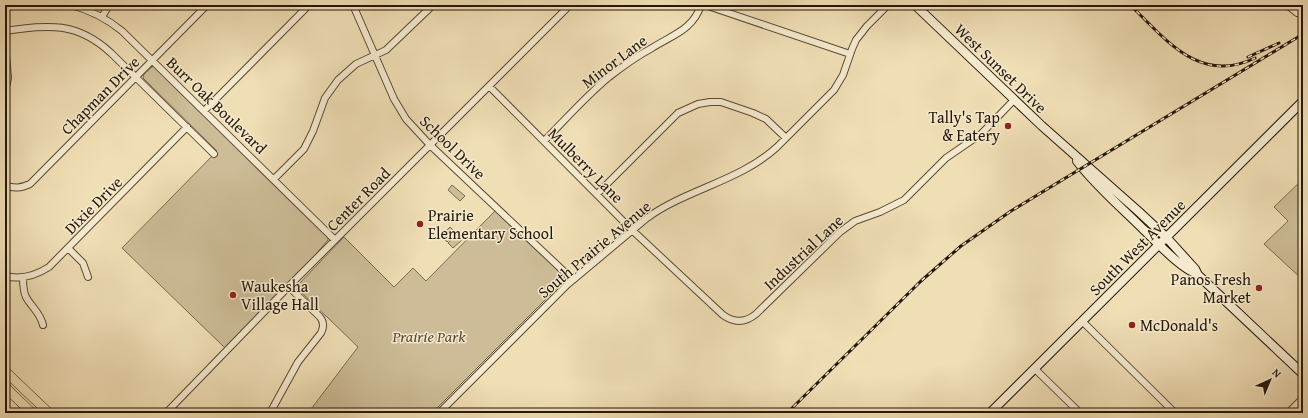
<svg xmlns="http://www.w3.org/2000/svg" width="1308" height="418" font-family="'Gentium Book Plus',serif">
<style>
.green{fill:#cdbc97;stroke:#786a4f}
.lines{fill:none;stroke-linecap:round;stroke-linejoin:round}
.street-casing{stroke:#574932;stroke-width:8}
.secondary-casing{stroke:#241707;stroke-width:10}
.primary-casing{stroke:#241707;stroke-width:10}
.street{stroke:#f5eacf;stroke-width:6}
.secondary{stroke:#f5eacf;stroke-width:8}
.primary{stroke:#f0deb5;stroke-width:9}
.rail-casing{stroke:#241707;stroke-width:3}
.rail{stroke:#f5eacf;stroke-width:1.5;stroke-dasharray:4.5;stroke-linecap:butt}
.poi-dot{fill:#8f2418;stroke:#f5eacf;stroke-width:1.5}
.labels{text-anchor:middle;stroke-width:3;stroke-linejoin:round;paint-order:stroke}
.street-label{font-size:16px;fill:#241707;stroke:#f5eacf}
.poi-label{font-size:16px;fill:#241707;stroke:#f5eacf;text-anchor:start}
.park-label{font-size:16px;font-style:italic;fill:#574932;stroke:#f5eacf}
</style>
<rect width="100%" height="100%" fill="#f0deb5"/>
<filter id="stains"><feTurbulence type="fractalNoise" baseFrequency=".005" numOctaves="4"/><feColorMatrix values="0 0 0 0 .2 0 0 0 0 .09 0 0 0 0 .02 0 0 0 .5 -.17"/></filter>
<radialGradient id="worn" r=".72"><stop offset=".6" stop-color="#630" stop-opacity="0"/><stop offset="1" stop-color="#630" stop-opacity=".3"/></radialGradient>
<path class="green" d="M153,66L328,238V240L310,261L225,348L122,248L217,151L143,78L144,74Z
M1303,179V280L1264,244L1288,221L1274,207Z
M452,185L465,196L460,201L448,190Z
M495,211L564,275L565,279L563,282L432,413L425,411L424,413H308L358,347L296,287L344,237L394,287L413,268L426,281Z
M450,227L456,233L447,242L441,236Z
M457,234L462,240L453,248L448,243Z"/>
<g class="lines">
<defs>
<path id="street" d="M71,5C90,10 106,18 122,31L335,240
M353,5L394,99L406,119L430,145L573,280
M705,5L850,54
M1287,5L1297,13L1303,14
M5,7L19,5
M102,17L109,5
M5,31C49,25 76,21 111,53L214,154
M5,44L8,78L5,91
M489,86L632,230L723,315C734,323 745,323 756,314L840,232L855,221L880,212L904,200L946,158L981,134L1014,100
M204,111L309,5
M544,141C565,120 586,96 609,77C623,66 637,56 652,48C672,35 693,30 701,5
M274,179L304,149L313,131L325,98L338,80L356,64L386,50L433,5
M5,185C14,189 21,188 30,184L207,5
M597,194L678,113L698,104L710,102H721L753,113L766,119L786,138
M68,248L83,263L88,277
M5,276C21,280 35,276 49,267L187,127
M23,277C23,284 23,291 26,297C32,308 40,312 43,325
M1082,321L1175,413
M1034,368L1080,413
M166,413L296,279L570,5
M270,413L298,362L321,333C324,327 324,322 320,317L289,287
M439,413L567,285L647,218C687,189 740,181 777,147L834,90L843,75L852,49L856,40L867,26L888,5
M1288,413L1303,398"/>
<path id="secondary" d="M915,5L1042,126L1138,211L1166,237L1195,269L1198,275L1303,374
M1077,161C1096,186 1121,207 1143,229C1158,243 1179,267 1197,274
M990,413L1303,101"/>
<path id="primary" d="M5,371L49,413
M5,387L32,413"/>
</defs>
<use href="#street" class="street-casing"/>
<use href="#secondary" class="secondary-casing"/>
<use href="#primary" class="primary-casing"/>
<use href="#street" class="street"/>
<use href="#secondary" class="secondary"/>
<use href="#primary" class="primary"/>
<defs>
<path id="rail" d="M1130,5C1166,39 1199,85 1255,58
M1248,57L1279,43
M787,413L921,281L961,246L1011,211L1303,34"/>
</defs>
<use href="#rail" class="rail-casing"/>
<use href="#rail" class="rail"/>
</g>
<g class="poi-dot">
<circle cx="1008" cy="126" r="4"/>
<circle cx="420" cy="224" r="4"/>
<circle cx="1259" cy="288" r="4"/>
<circle cx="233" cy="295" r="4"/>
<circle cx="1132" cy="325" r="4"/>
</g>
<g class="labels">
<g class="street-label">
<text transform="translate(614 61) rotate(-37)" y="6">Minor Lane</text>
<text transform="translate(1001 68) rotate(44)" y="6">West Sunset Drive</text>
<text transform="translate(100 95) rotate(-45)" y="6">Chapman Drive</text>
<text transform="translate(217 105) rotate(44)" y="6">Burr Oak Boulevard</text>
<text transform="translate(453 147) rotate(44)" y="6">School Drive</text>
<text transform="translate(586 165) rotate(45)" y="6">Mulberry Lane</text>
<text transform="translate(358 199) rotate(-45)" y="6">Center Road</text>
<text transform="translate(93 205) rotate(-45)" y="6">Dixie Drive</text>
<text transform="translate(1137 247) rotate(-45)" y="6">South West Avenue</text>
<text transform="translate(594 249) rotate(-40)" y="6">South Prairie Avenue</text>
<text transform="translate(803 252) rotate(-43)" y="6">Industrial Lane</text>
</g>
<g class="poi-label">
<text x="1000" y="123" text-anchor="end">Tally's Tap<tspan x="1000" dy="18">&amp; Eatery</tspan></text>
<text x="428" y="221">Prairie<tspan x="428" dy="18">Elementary School</tspan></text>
<text x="1251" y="285" text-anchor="end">Panos Fresh<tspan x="1251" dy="18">Market</tspan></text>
<text x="241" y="292">Waukesha<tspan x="241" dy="18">Village Hall</tspan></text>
<text x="1140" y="331">McDonald's</text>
</g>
<g class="park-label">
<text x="429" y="342">Prairie Park</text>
</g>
</g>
<rect width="1308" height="418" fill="none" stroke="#f0deb5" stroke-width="20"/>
<rect x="6" y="6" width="1296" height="406" fill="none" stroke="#241707" stroke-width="2"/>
<rect x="10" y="10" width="1288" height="398" fill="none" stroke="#241707"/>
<g transform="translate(1270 380) rotate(44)" stroke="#f5eacf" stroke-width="3" paint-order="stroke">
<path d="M0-3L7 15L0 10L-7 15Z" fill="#241707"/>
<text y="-6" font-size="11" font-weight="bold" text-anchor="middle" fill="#241707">N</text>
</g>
<rect width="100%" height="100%" filter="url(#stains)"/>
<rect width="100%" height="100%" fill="url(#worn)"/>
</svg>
